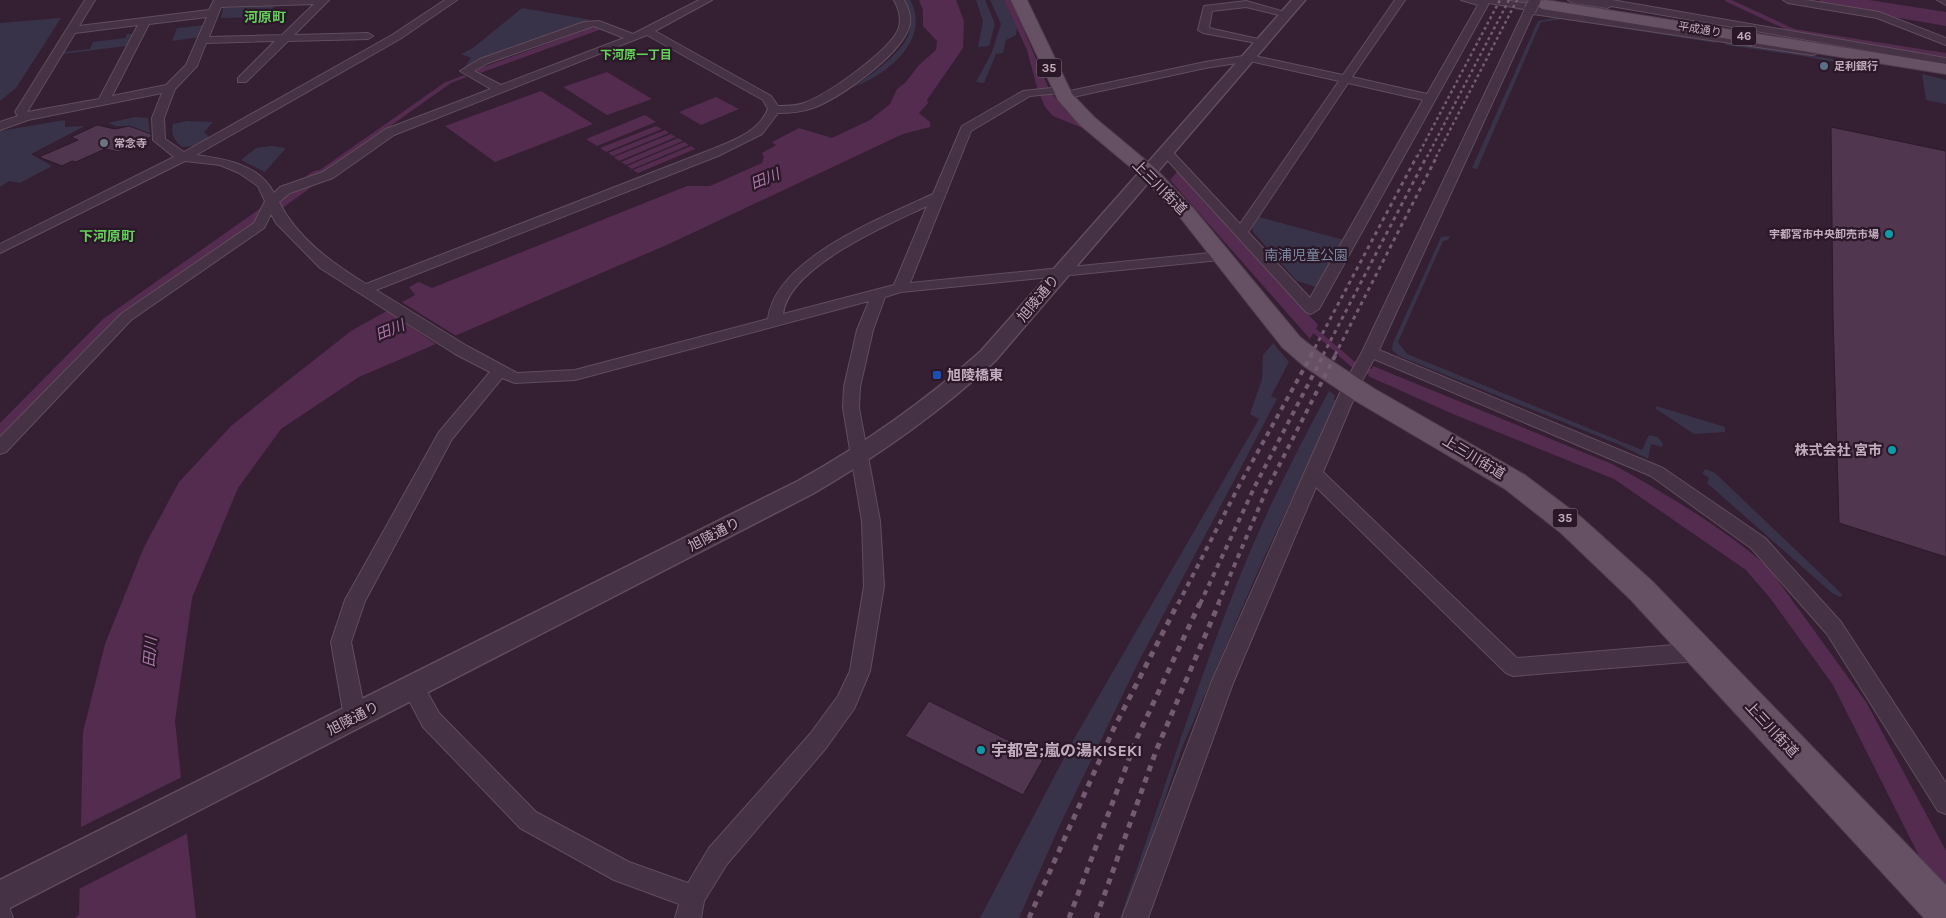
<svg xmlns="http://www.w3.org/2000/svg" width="1946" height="918" font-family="Karla,'Noto Sans JP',sans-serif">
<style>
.green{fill:#39334a}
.water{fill:#532c50}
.pier{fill:#351f33}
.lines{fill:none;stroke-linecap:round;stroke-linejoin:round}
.stream-far2{stroke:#532c50;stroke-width:4}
.stream-far1{stroke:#532c50;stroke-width:5}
.stream{stroke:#532c50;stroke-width:6}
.canal{fill:#532c50;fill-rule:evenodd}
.river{fill:#532c50;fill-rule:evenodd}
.building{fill:#51364f;stroke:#2c1a2a}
.primary-tunnel{stroke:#513b4f;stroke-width:18;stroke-dasharray:18 9;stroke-linecap:butt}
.minor-casing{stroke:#614d5e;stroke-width:2}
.tertiary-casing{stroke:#614d5e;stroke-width:3}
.primary-casing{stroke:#4f3c4d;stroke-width:2}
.minor{fill:#453244;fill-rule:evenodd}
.tertiary{fill:#453244;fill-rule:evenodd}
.primary{fill:#665064;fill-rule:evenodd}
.rail-far3{stroke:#735b72;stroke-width:2.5;stroke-dasharray:3 3;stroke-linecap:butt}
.rail-far2{stroke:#735b72;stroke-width:3;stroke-dasharray:4 4;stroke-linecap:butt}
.rail-far1{stroke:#735b72;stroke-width:4;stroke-dasharray:5 5;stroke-linecap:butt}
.rail{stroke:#735b72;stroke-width:5;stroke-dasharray:6 6;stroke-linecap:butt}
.minor-bridge-casing{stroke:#614d5e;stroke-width:13;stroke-linecap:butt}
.minor-bridge{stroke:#453244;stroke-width:11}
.service-dot{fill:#5c6f8a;stroke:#2a1828;stroke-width:2}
.worship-dot{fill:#6b7280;stroke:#2a1828;stroke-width:2}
.culture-dot{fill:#0f9aa8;stroke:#2a1828;stroke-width:2}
.transit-dot{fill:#1a4fb4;stroke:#2a1828;stroke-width:2}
.labels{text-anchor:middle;stroke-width:4.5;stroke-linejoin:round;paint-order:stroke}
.far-street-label{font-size:11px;fill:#c3acc0;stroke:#2a1828}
.far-poi-label{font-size:11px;font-weight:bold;fill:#c3acc0;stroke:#2a1828;text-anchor:start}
.shield{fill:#2a1828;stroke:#958092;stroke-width:1}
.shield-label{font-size:12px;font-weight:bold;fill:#c3acc0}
.far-neighbourhood-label{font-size:12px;font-weight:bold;fill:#63d05a;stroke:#2a1828}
.far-quarter-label{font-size:14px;font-weight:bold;fill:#63d05a;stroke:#2a1828}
.street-label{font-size:14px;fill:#c3acc0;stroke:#2a1828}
.park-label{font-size:14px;fill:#7c87a2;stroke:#2a1828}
.poi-label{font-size:14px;font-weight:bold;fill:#c3acc0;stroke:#2a1828;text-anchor:start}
.water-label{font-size:15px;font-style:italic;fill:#ab74a8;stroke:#2a1828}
.near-poi-label{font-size:16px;font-weight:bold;fill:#c3acc0;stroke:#2a1828;text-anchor:start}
</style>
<rect width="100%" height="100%" fill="#351f33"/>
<path class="green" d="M904,0H910C932,39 887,75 854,87C870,75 906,51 910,30C911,19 907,10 904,0Z
M976,0H985L995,24L989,46L978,47L983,21Z
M990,0H1004L1017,28L1016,35L1006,40L1003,53L996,54L984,83L976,82L992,52L1001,24Z
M275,6L264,17L221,18L223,8Z
M522,8L592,20L464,68L471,58L461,54L473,48Z
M1561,17L1715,41L1716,43L1562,19L1541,22L1477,169L1472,168L1538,21Z
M61,18L16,88L0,101V23Z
M205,25L200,37L172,41L177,28Z
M127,34H133L126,46L62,54L63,52L90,49L93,42L125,38Z
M1726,42L1852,62L1865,68L1803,56L1726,45Z
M1922,74L1946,80V104L1926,100Z
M135,117L148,118L150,134L130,126H116L108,123Z
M65,120V127L85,126L31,154L52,166L20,183L9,181L0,187V131Z
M187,121L213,122L204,132L209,137L196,146L182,147C174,140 171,135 173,124Z
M271,146L286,148L265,172L241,160L256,148Z
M1259,217L1344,240L1316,287L1297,281L1253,232L1252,227Z
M1450,236L1448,240L1443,241L1398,342L1407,354L1642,450L1649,435L1658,437L1663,444L1662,447L1651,444L1648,459L1620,445L1399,356L1392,350L1393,343L1441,237Z
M1273,343L1289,362L1271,396L1277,399L1139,661L1059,827L1019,918H980L1074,739L1259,419L1250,414L1262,379L1263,355Z
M1329,391L1335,395L1334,399L1337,401L1258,571L1181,750L1125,918H1120C1162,797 1200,672 1249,554C1273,498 1300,444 1329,391Z
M1656,406L1725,427V432L1694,434L1656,409Z
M1706,469L1715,473L1843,595L1840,597L1832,593L1707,483L1709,478L1702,473Z"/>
<path class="water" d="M919,0H956L964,21L963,48L927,100L928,103L919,113L930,122V127L903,134L669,244L359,377L281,429L238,488L192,598L175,721L196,918H75L79,915L83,732L105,644L144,547L179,482L231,426L281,386L351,331L415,295L409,287L419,282L432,288L687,186H710L762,163L764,157L762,153L776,145L772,142L799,128L832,138L870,120L890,104L897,89L905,83L919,65L936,50L937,41L923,26V10Z
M1004,0H1010L1015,10L1049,89L1038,91L1027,50Z
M596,26L602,29L480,73L475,70Z
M607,72L652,99L607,115L563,87Z
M464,75L467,77L451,83L320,176L307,179L444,83Z
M541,91L593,124L495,162L445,126Z
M1052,94L1066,111L1084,123L1092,132L1053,116L1045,107L1040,95Z
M716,97L739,109L701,125L679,112Z
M645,115L656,122L597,146L586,139Z
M656,126L662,129L606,152L600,148Z
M665,130L669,133L613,156L608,153Z
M671,134L676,137L619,161L614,157Z
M678,138L683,141L626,165L621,162Z
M684,142L689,145L632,169L627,166Z
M691,146L695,149L638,173L633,170Z
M1177,172L1184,176L1318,325L1310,339L1170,180Z
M1373,366L1612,464C1662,491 1726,530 1768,567L1866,702L1946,851V885L1919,856L1833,685L1770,598L1746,570L1614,479L1453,414L1368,376Z"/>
<path class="pier" d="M400,301L458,337L439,346L384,309Z
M184,776L190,832L77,890L79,828Z"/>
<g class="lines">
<path class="stream-far2" d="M1727,0L1794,31L1946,55"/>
<path class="stream-far1" d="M1310,327L1343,355"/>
<path class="stream" d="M1341,354L1354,365L1376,374"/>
<path class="canal" d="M318,170L326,175L324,178L117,327L7,440L0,442V423L103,319L312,172Z"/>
<path class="river" d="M1819,0H1869L1946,12V26L1830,6L1822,5Z"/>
</g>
<path class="building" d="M97,125L115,129L129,126L151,134V137L119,152L105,149L76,162L72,161L62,166L39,157L78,140L71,137Z
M1831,127L1946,151V557L1839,523L1833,318Z
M929,701L1044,758L1023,795L905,736Z"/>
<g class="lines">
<path class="primary-tunnel" d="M1516,0L1542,4"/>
<defs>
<path id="minor" d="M85,0H95L79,26L209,10L214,0H329L294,35L368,33L373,36L368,39L288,41L246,82H238V78L275,41L206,43L197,66L175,89L164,118L165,139L184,152L392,35L445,0H457L400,39L196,155C225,159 259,164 274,193L280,187L323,172L386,129L491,89L460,71L480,59L584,22L599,21L633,34L699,0H712L655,31L771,96L778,106C787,106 796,106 804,103C827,95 888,52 898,30C902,20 899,9 894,0H904C909,9 913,20 908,30C897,57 840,98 813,108C801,112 791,113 778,113L762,134L718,156L376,290L467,346L517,373L575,370L768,319C775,258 884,217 933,194L962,126L1023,91L1061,87L1065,88V92L1205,62L1250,55L1343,75L1395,0H1405L1352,77L1427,94L1478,5L1461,0H1505L1542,6L1547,9L1816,50V54L1812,55L1533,14L1379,350L1663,468L1765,538L1841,622L1946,783V814L1938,811L1827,634L1751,548L1651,476L1374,359L1359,386L1323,472L1517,658L1698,643L1705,646L1708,652L1705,658L1698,661L1513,676L1506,673L1316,487L1233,683L1148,918H1122L1211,683L1343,386L1362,352L1525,9L1489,3L1319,309L1311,314L1306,312L1160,152L1166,148L1170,149L1240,224L1339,81L1250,61L1205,68L1064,99L1058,96L1060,93L1030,96L971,131L910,283L1220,252L1227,256L1220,260L901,292L885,297L873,330L860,387L859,408L880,521L884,586L870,671L854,709L826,748L727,864L704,901L701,918H675L679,904L614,880L520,828L423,727L402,687L405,681L413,678L421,681L439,713L536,812L629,862L688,883L709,848L810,734L838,696L850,671L864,586L862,521L843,408L844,387L857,330L869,301L575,380L515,383L502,378L452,439L365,601L351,642L366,717L363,724L355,727L347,724L344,717L331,642L345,600L439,432L490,372L455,354L320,268L276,223L271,214L264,228L131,320L6,452L0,454V437L121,314L254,223L265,201L258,186L239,173L220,165L185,161L0,253V244L174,157L153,140L152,118L162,93L28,120L0,130V122L18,116L15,112ZM314,4L282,35L209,37L221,7ZM207,17L186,65L166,85L112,96L149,24ZM138,25L99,99L27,112L75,33ZM594,26L624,38L501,85L474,71L488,63ZM647,35L763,100L768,109C758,133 732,141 710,150L366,284C332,263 297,238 279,202L290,193L333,178L394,135ZM1348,83L1423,100L1310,298L1248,232ZM927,206L894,285L783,314C789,266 888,225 927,206Z
M1568,0H1612L1946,58V64L1611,6L1607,8L1573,3Z
M1783,0H1806L1879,12L1946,38V45L1877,18L1788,3Z
M1937,0H1946V5Z
M1246,1L1292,14L1287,17L1246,7L1212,11L1209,28L1267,41V45L1203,33L1198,30L1204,6Z
M0,903L9,907L13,918H0Z"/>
<path id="tertiary" d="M1292,0H1305L995,361C940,412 879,455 814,493L0,913V880L798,481C864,444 924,402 981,351Z"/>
<path id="primary" d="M1011,0H1027L1072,94L1094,117L1155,168L1193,208L1300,337L1323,355L1373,388L1525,475L1582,518L1652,581L1946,885V918H1924L1630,599L1561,533L1505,489L1354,400L1305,367L1282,347L1179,216L1141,176L1080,125L1058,100Z
M1546,0L1946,64V74L1542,9L1534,4L1536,1Z"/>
</defs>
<use href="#minor" class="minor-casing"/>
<use href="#tertiary" class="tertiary-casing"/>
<use href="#primary" class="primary-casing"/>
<use href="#minor" class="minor"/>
<use href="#tertiary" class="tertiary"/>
<use href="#primary" class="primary"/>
<path class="rail-far3" d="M1417,157L1500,0
M1427,157L1509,0
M1436,157L1517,0"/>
<path class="rail-far2" d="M1311,355L1417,156
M1323,355L1427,156
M1335,355L1437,156"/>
<path class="rail-far1" d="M1178,604L1241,482L1312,354
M1200,604L1255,486L1324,354
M1218,604L1266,491L1336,354"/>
<path class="rail" d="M1029,918L1114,728L1178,603
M1069,918L1137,738L1200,603
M1096,918L1156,751L1219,603"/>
<defs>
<path id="minor-bridge" d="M1530,10L1535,0"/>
</defs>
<use href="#minor-bridge" class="minor-bridge-casing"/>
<use href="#minor-bridge" class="minor-bridge"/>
</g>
<circle class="service-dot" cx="1824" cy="66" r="5"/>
<circle class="worship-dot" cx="104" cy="143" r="5"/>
<g class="culture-dot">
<circle cx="1889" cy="234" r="5"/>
<circle cx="1892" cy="450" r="5"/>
<circle cx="981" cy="750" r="5"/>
</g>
<rect class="transit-dot" x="932" y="370" width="10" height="10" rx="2.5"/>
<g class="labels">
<g class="far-street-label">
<text transform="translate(1700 29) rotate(9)" y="4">平成通り</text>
</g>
<g class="far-poi-label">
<text x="1834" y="70">足利銀行</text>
<text x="114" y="147">常念寺</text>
<text x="1879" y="238" text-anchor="end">宇都宮市中央卸売市場</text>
</g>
<g class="shield">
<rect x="1731.5" y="26.5" width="25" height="19" rx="4"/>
<rect x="1036.5" y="58.5" width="25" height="19" rx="4"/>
<rect x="1552.5" y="508.5" width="25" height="19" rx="4"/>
</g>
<g class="shield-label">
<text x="1744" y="40">46</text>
<text x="1049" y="72">35</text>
<text x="1565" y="522">35</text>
</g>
<g class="far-neighbourhood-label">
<text x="636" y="59">下河原一丁目</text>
</g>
<g class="far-quarter-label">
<text x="265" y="22">河原町</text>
<text x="107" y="241">下河原町</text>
</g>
<g class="street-label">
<text transform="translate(1160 187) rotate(45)" y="5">上三川街道</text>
<text transform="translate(1038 298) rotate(-50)" y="5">旭陵通り</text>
<text transform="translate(1474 457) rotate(31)" y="5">上三川街道</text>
<text transform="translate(714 534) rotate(-27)" y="5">旭陵通り</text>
<text transform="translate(353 718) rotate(-27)" y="5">旭陵通り</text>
<text transform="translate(1772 729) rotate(47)" y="5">上三川街道</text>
</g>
<g class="park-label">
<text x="1306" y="260">南浦児童公園</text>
</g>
<g class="poi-label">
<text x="947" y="380">旭陵橋東</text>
<text x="1882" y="455" text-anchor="end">株式会社 宮市</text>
</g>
<g class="water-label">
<text transform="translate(765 179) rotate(-22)" y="5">田川</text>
<text transform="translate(390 330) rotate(-22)" y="5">田川</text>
<text transform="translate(150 652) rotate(-85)" y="5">田川</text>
</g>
<g class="near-poi-label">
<text x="991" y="756">宇都宮;嵐の湯KISEKI</text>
</g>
</g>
</svg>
